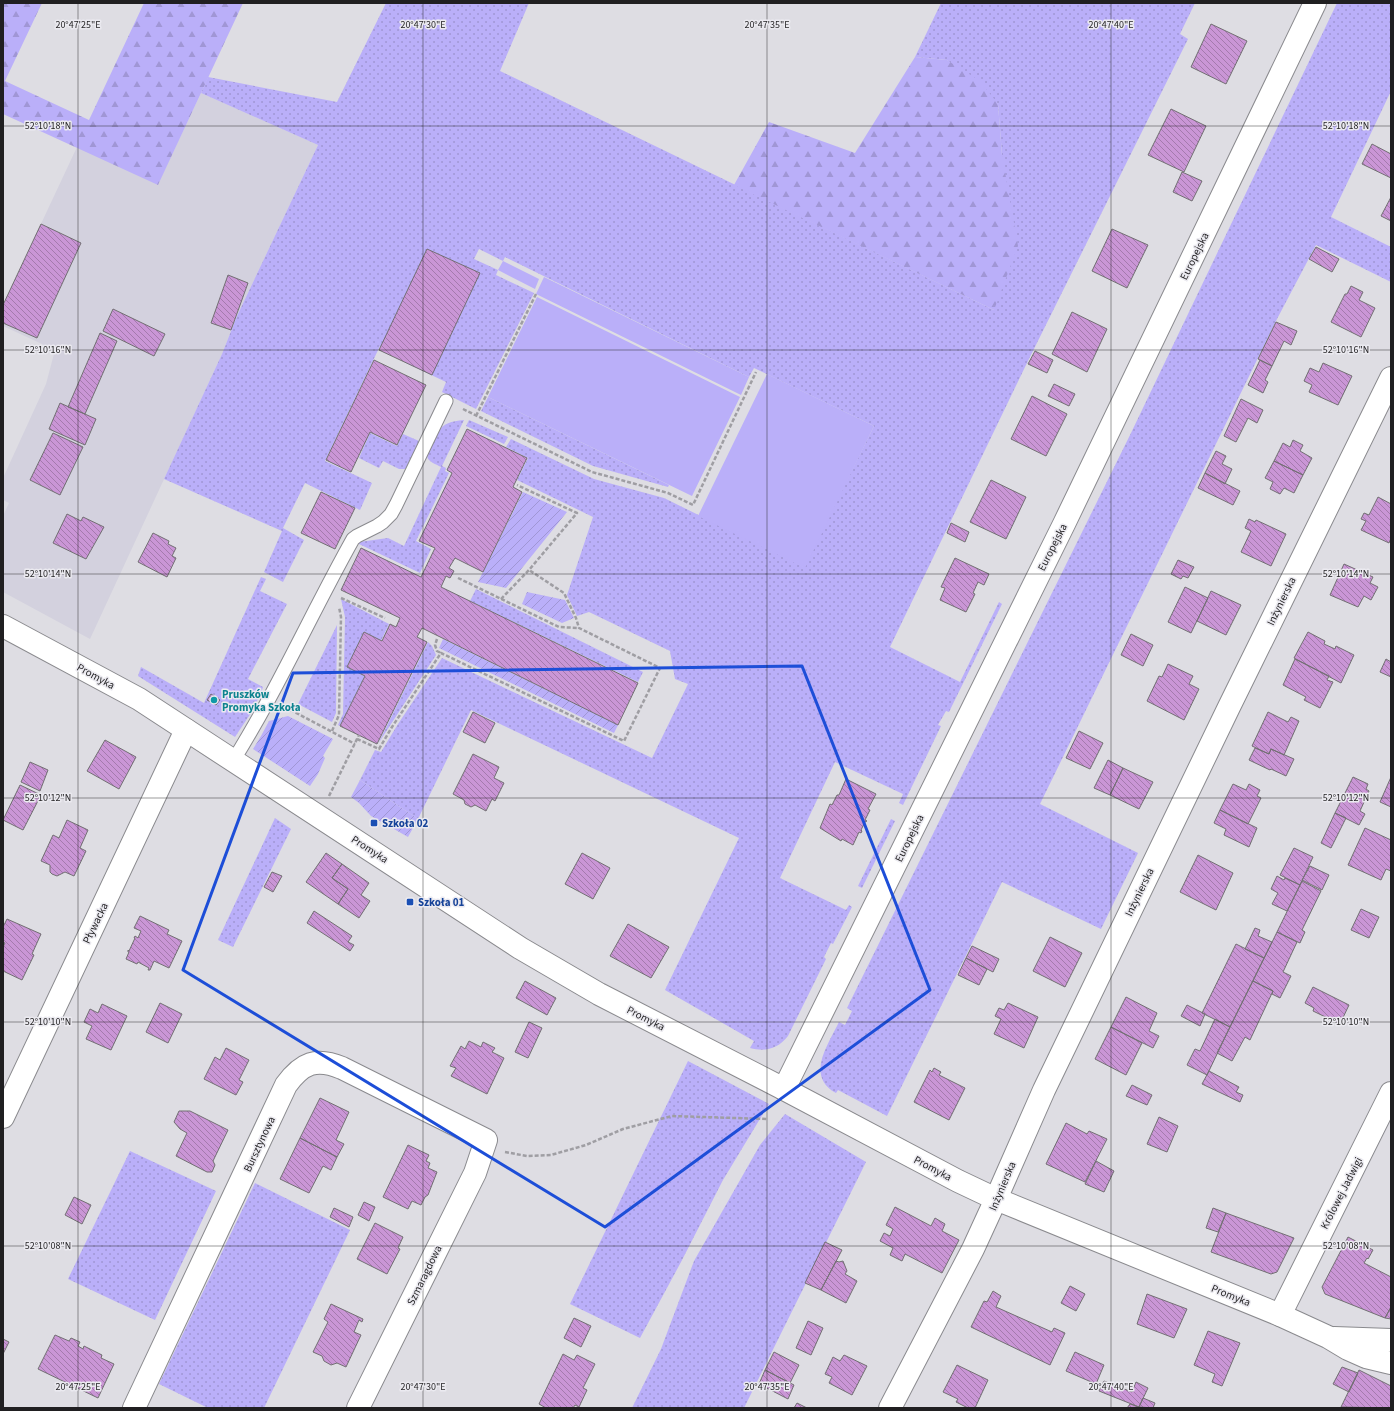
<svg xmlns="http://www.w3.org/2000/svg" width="1394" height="1411" font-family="'Source Sans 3',sans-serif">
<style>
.built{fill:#d3d1de}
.grass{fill:url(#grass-dots)}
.forest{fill:url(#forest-firs)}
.garden{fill:url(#garden-furrows)}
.pitch{fill:#baaff9}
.building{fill:url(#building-back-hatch);stroke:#726f73}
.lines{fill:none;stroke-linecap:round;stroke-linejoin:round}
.lane-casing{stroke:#8a8a8e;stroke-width:15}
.street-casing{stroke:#8a8a8e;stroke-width:24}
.secondary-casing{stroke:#8a8a8e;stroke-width:24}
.path{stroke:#9f9ea3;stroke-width:2.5;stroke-dasharray:4 2;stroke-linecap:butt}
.lane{stroke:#fff;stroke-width:13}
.street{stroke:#fff;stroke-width:22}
.secondary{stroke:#fff;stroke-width:22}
.marked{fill:none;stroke:#1d4ed8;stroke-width:3;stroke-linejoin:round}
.ticks{fill:none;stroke:#201f21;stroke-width:1;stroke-opacity:0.45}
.culture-dot{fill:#0f9aa8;stroke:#ebeaf0;stroke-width:1.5}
.transit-dot{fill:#1a4fb4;stroke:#ebeaf0;stroke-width:1.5}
.labels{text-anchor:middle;stroke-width:3;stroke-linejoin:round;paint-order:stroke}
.street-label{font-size:11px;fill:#201f21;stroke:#ebeaf0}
.culture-label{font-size:11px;font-weight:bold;fill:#0d838f;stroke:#ebeaf0;text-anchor:start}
.transit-label{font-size:11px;font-weight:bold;fill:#164399;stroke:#ebeaf0;text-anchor:start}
.ticks-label{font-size:10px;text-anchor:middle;fill:#201f21;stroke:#ebeaf0;stroke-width:3;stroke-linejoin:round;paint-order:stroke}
</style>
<defs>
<pattern id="grass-dots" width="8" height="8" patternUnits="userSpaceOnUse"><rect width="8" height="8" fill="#baaff9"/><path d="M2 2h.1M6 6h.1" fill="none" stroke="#a096d5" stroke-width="1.8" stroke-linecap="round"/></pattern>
<pattern id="forest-firs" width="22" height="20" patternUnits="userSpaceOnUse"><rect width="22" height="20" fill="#baaff9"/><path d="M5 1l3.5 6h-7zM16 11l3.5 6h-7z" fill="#a096d5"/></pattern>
<pattern id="garden-furrows" width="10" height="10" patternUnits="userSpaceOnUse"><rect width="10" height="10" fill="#baaff9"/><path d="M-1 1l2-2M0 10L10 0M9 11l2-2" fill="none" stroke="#a096d5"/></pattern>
<pattern id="building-back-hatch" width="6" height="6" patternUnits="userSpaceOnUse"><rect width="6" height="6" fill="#ca96d6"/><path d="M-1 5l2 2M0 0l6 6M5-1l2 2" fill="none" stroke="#a47aad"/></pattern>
</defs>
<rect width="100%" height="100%" fill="#dedde3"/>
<path class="built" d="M201,93L318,145L237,316L222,354L90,639L3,592V516L9,503L3,500V478L46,384L55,350L3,326V305L77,147L158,184Z"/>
<path class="grass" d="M386,3H529L500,71L994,310L1002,155L998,104L947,60L915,57L941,3H1195L1180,34L1188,39L1025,367L890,647L960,682L999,602L1002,604L949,712L946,711L938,725L941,726L903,805L899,803L903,794L835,762L780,878L846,910L849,905L852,907L833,944L831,943L824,957L826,959L788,1036C778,1049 765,1052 750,1048L754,1041L665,990L739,838L471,710L418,819L360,780L375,750L381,752L398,724L442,658L652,758L688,684L675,679L670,651L589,612L577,616L567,595L593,517L517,480L528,458L506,447L511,439L594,479L664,498L804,567L874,426L754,368L749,377L505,257L503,261L479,249L474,259L498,270L496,275L534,293L476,409L442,392L446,382L406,363L416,345L387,349L380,346L325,461L372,483L360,510L305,483L283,528L304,540L283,582L264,572L282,531L164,479L222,354L237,316L318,145L201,93L208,77L337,102Z
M1337,3H1391V91L1331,217L1391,247V282L1316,245L1277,319L1040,804L1138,853L1101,929L1002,882L887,1116L838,1090L836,1093C805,1076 828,1045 839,1022L845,1025L852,1011L847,1008L1131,433Z
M488,397L669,485L668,487L593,466L481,411Z
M464,420L442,466L446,468L445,471L449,473L416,541L431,549L420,573L359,544V542L388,538L404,546L441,467C436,464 427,462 427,455C437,433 437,422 464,420Z
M469,420L508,437L504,444L466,426Z
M370,433L397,446L403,434L419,441L407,467L405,469H399L383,461L379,468L359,458Z
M261,577L266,579L260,591L287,604L248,679L263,687L262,690L253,710L235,737L138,676L141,667L204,703Z
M476,589L643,672L638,682L470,601Z
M341,599L389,624L381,641L364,632L347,667L365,676L340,726L338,725L343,714L345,617Z
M337,625L336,713L332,722L298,704Z
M428,642L432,646L436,655L378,744Z
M275,818L291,829L233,947L218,940Z
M891,819L895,821L862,888L858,886Z
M688,1061L769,1104L723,1180L681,1262L640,1338L570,1304Z
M785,1114L866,1162L744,1408H632L661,1349L694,1261L760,1145Z
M130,1151L216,1191L155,1320L68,1279Z
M255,1183L350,1230L264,1408H208L159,1384Z"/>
<path class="forest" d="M3,3H42L5,81L89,120L144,3H243L158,185L3,114Z
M915,57L947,60L980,81L998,104L1002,155L1018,246L994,310L734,185L769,122L855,153Z"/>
<path class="garden" d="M523,492L567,512L506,588L478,582Z
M527,592L565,600L574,618L562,623L522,604Z
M443,639L618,725L614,733L439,648Z
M288,716L333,739L323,756L325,758L318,774L310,786L253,749L261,736L269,721Z
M360,780L418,819L408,837L371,816L359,803L351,797Z"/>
<path class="pitch" d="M503,261L539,279L535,289L498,270Z
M544,277L749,377L741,395L536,294Z
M537,297L740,397L692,496L488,397Z
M767,374L874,426L805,568L698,516Z"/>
<path class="building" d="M1211,24L1247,41L1226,84L1191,67Z
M1171,109L1206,126L1184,172L1148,155Z
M1372,144L1391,154V178L1362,164Z
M1182,172L1202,181L1192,201L1173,192Z
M1391,197V221L1381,216Z
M41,224L81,243L37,338L3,323V305Z
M1112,229L1148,245L1127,288L1092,271Z
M1316,247L1339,259L1332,272L1309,259Z
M427,249L480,273L432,375L379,350Z
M228,275L248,283L231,330L211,323Z
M1351,286L1363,292L1359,300L1375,308L1361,337L1331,322L1345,294H1347Z
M113,309L165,334L154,356L103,331Z
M1072,312L1107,329L1087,372L1052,354Z
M1276,322L1297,331L1291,345L1284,341L1272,366L1258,359Z
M100,333L117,341L85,414L68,407Z
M1035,351L1053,360L1047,373L1028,364Z
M374,360L426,385L397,445L370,432L351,472L326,460Z
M1260,360L1272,366L1265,380L1268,382L1263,393L1248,385Z
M1323,363L1352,376L1338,405L1309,392L1312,385L1304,381L1310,368L1319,372Z
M1054,384L1075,394L1069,406L1048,396Z
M1032,396L1067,414L1046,456L1011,439Z
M1241,399L1263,410L1257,423L1248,418L1236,442L1224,436Z
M60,403L96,419L85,445L49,429Z
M467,429L527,458L513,487L522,492L483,572L455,558L449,568L454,571L450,578L446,576L441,587L638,683L618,725L422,628L417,637L427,642L377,744L340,726L365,676L347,667L364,632L382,641L390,624L396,627L400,618L341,590L361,548L421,577L435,548L419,541L452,473L447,470Z
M53,433L83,447L60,495L30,480Z
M1293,440L1303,445L1300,451L1312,458L1303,475L1274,461L1283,443L1290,447Z
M1216,451L1226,456L1222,464L1232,469L1225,484L1205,473Z
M1274,461L1303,475L1294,493L1284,488L1280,494L1270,489L1273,482L1265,478Z
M1205,473L1240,491L1233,505L1198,488Z
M991,480L1026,497L1006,539L970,522Z
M321,492L355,508L335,549L301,533Z
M1378,497L1391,504V538L1389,543L1361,530L1366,521L1361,519L1364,513L1369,515Z
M67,514L81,521L83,517L104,527L86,559L53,543Z
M1249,519L1255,522L1256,520L1286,534L1271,566L1241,552L1251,531L1245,528Z
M951,523L969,532L965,542L947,533Z
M153,533L169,541L168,544L176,548L172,556L176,558L167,577L138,562Z
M955,558L989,574L984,585L978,582L973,593L975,594L966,612L940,600L945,588L941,587Z
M1178,560L1194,567L1188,578L1183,576L1181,579L1171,574Z
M1344,564L1373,577L1370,583L1378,587L1371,600L1364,596L1358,607L1330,595Z
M1185,587L1208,598L1191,633L1168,622Z
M1211,591L1241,605L1226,635L1197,621Z
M1308,632L1325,641L1324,644L1335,649L1336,646L1354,655L1341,683L1294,658Z
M1131,634L1153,645L1143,666L1121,655Z
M1295,659L1329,676L1327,680L1333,682L1320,708L1304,700L1306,697L1283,685Z
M1386,659L1391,662V677L1380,672Z
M1168,664L1193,676L1189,684L1199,689L1184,720L1147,701L1159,676L1162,677Z
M211,694L220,700L216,705L207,700Z
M473,712L495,723L485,743L463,732Z
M1268,712L1288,722L1291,717L1299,721L1284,755L1271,749L1269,754L1252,746Z
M1079,731L1103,743L1090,769L1066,758Z
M105,740L136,757L119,789L87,771Z
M1255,748L1269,754L1271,749L1294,759L1286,776L1271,769L1270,770L1249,760Z
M473,754L499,767L494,778L504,783L495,801L492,799L486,811L475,805L471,807L465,804L464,800L453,794Z
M1108,760L1123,768L1110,795L1094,788Z
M30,762L48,770L40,791L21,782Z
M1123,768L1153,782L1139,809L1110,795Z
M1353,777L1368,784L1366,789L1369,791L1360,811L1365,814L1359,825L1335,813Z
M1391,777V807L1380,802Z
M846,779L876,794L868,809L870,810L865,820L867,821L865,822L861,830L862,831L861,833L859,832L853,845L842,839L841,841L820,828L830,804L832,805L837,795H839Z
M1233,784L1246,790L1249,784L1260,790L1257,796L1261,798L1248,824L1220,810Z
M20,785L41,795L23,830L3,820Z
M1220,810L1257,828L1249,847L1224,835L1226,829L1214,823Z
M1335,813L1346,818L1331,848L1321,843Z
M67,820L88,830L80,848L86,851L74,876L65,872L57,876L52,874L50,872V865L41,861L53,835L59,838Z
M1365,828L1391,840V871L1386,869L1381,880L1348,865Z
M1294,848L1313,857L1300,885L1280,875Z
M326,853L342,864L332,878L348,889L338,904L306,882Z
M582,853L610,868L593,899L565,884Z
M1198,855L1233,873L1216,910L1180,892Z
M342,864L369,883L361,895L370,901L359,918L338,904L348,889L332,878Z
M1310,866L1329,875L1322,890L1302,880Z
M272,872L282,876L273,892L264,887Z
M1277,876L1284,880L1285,878L1300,885L1287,911L1272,904L1278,893L1271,889Z
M1302,881L1321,891L1302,930L1305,932L1300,943L1277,932Z
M1361,909L1379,917L1369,938L1351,930Z
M314,911L352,936L348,942L354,945L350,951L307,923Z
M140,916L169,930L167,934L182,941L169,968L154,961L150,970H148L149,968L138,962L137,964L126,959L129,952H128V950L129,951L135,938H134L135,936L138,938L141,931L134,928Z
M7,919L41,934L32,954L34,955L22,980L3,971V947L5,943L3,942V927Z
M628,924L669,947L651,978L610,956Z
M1255,928L1260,930L1258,936L1272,942L1264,958L1245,949Z
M1277,932L1297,942L1283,972L1291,976L1280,998L1272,994L1273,991L1253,981Z
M1050,937L1082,953L1065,987L1033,971Z
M1236,944L1264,958L1230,1027L1202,1013Z
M972,946L999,959L993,972L966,958Z
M966,958L987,969L979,985L958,975Z
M525,981L556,998L547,1015L516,998Z
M1253,981L1273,991L1250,1040L1245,1037L1232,1061L1217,1053Z
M1313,987L1349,1005L1340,1024L1313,1011L1314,1008L1305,1003Z
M1126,997L1157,1013L1149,1031L1159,1036L1153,1048L1111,1027Z
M160,1003L182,1014L168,1043L146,1032Z
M1008,1003L1038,1017L1024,1048L994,1034L1001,1019L995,1016L999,1008L1004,1010Z
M102,1004L127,1016L111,1050L86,1039L92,1026L84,1022L90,1009L98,1013Z
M1187,1005L1205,1014L1200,1026L1181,1016Z
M1215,1019L1230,1027L1207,1075L1187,1065L1195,1049L1200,1051Z
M529,1022L542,1028L528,1058L515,1052Z
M1111,1027L1142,1043L1126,1075L1095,1059Z
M469,1041L481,1047L483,1042L495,1048L492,1052L504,1058L487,1094L451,1076L456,1068L450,1066L461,1046L465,1049Z
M226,1048L249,1060L239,1080L243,1082L236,1095L204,1079L215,1057L220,1060Z
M934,1068L941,1072L939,1075L965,1088L949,1120L914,1102L930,1070L932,1072Z
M1209,1071L1239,1087L1236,1092L1243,1095L1240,1102L1202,1084Z
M1132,1085L1152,1095L1147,1105L1126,1096Z
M320,1098L349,1112L336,1140L344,1144L337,1157L300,1138Z
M179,1111H190L228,1130L213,1161L215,1165L212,1172H207L176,1156L187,1133L180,1129L174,1122Z
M1159,1117L1178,1126L1167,1152L1147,1144Z
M1066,1123L1087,1134L1089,1131L1107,1139L1085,1182L1046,1164Z
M300,1138L337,1157L331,1170L323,1166L309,1193L280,1179Z
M408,1145L429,1155L426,1161L430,1163L428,1168L437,1172L428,1195L425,1197L421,1205L412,1201L408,1209L383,1197Z
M1096,1161L1114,1171L1104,1192L1085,1184Z
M74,1197L91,1205L82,1224L65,1215Z
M364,1202L375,1207L369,1221L358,1215Z
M895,1207L931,1226L935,1218L945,1224L942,1231L959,1240L942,1273L905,1254L902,1261L890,1255L893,1248L880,1241L884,1233L890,1236L893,1229L886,1225Z
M334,1208L353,1217L349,1227L330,1217Z
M1213,1208L1226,1213L1218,1232L1206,1228Z
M1226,1213L1294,1238L1277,1272L1271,1274L1211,1252Z
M375,1223L403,1237L398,1248L400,1249L387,1274L357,1259Z
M1348,1237L1373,1250L1368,1259L1367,1258L1364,1263L1391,1277V1307L1385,1318L1325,1294L1322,1287Z
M825,1242L842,1250L821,1290L805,1283Z
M836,1261L839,1262L843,1261L847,1271L845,1274L857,1281L846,1303L821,1290Z
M1070,1286L1085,1294L1076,1311L1061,1303Z
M993,1291L1001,1296L996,1307L1052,1332L1054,1328L1065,1333L1050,1365L971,1327L984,1301L987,1302Z
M1147,1294L1187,1309L1174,1338L1137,1324Z
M331,1304L363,1319L362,1322L359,1320L354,1332L361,1335L346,1367L337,1363L331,1365L324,1361L322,1356L313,1352L328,1322L324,1319Z
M1391,1307V1319L1385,1318Z
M574,1318L591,1326L581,1347L564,1338Z
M808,1321L823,1328L811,1355L796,1348Z
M1208,1331L1240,1343L1222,1386L1212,1382L1215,1374L1194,1365Z
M55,1335L69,1341L71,1338L80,1342L78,1346L83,1349L84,1346L102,1355L101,1358L114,1364L98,1398L38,1369Z
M3,1339L9,1342L3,1354Z
M774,1352L799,1365L790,1383L765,1370Z
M1075,1352L1104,1365L1096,1384L1066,1371Z
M563,1354L574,1360L577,1355L595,1364L583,1388L587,1390L579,1407L575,1405L573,1408H546L539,1404Z
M844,1355L867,1366L852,1395L829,1383L832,1377L825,1374L833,1357L840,1361Z
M957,1365L988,1380L975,1408H968L956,1402L958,1399L943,1392Z
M1342,1367L1358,1373L1349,1392L1333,1384Z
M765,1370L794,1385L788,1399L759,1384Z
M1359,1370L1391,1386V1408L1341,1407Z
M1104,1381L1132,1392L1136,1382L1148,1388L1139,1407L1099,1391Z
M1143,1398L1155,1403L1153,1408L1139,1407Z
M797,1403L807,1408H794Z
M1130,1404L1139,1407L1127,1408Z"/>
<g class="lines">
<defs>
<path id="lane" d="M233,761C278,689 312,612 353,539L357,536L377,526L383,522L391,514L396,505L446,401"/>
<path id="street" d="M784,1089L1064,524L1315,3
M3,1117L186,730
M1280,1315L1391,1093
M134,1408L286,1085C302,1063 316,1057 342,1068L486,1140L475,1173L358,1408
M890,1408L973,1249L996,1199L1044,1090L1229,707L1391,378"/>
<path id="secondary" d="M3,626L139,699L520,948L599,994L784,1089L958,1181L996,1199L1280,1315L1328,1337L1348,1349L1366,1357L1391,1363
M1334,1338L1391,1340"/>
</defs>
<use href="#lane" class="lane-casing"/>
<use href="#street" class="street-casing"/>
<use href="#secondary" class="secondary-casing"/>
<path class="path" d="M463,409L592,472L668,493L693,505L756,372
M476,416L536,294
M458,578L559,627L579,628
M341,598L385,618
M501,599L529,570L577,513L517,485
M437,639L435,645L437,651L441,653
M285,707L355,744
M332,731L339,715L341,617L339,607
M357,739L379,749L392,727L441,653L624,741L660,668L579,628L576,618L564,593L529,570
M329,796L359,735
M505,1152L527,1156L551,1155L586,1145L623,1129L672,1116L767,1119"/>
<use href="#lane" class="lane"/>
<use href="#street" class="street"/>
<use href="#secondary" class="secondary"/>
</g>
<path class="marked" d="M802,666L930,990L605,1227L183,970L293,673Z"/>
<path class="ticks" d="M78,3V1408M423,3V1408M767,3V1408M1111,3V1408M3,126H1391M3,350H1391M3,574H1391M3,798H1391M3,1022H1391M3,1246H1391"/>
<circle class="culture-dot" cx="214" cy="700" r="4"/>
<g class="transit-dot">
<rect x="370" y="819" width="8" height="8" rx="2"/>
<rect x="406" y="898" width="8" height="8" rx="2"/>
</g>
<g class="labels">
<g class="street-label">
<text transform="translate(1194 256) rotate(-64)" y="4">Europejska</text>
<text transform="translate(1052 547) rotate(-63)" y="4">Europejska</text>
<text transform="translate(1281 601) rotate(-64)" y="4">Inżynierska</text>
<text transform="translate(96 676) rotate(29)" y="4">Promyka</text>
<text transform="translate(909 838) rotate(-64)" y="4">Europejska</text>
<text transform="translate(370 849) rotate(33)" y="4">Promyka</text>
<text transform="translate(1139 892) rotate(-64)" y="4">Inżynierska</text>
<text transform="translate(95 923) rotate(-64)" y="4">Pływacka</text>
<text transform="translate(646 1018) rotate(27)" y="4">Promyka</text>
<text transform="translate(259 1144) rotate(-65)" y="4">Bursztynowa</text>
<text transform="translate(933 1168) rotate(28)" y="4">Promyka</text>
<text transform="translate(1002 1186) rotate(-67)" y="4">Inżynierska</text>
<text transform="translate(1341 1193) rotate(-63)" y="4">Królowej Jadwigi</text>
<text transform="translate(424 1275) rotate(-64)" y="4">Szmaragdowa</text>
<text transform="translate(1231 1295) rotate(22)" y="4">Promyka</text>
</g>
<g class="culture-label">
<text x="222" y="698">Pruszków<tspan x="222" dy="13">Promyka Szkoła</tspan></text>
</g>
<g class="transit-label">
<text x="382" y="827">Szkoła 02</text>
<text x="418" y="906">Szkoła 01</text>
</g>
</g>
<g class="ticks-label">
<text x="78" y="28">20°47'25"E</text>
<text x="423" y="28">20°47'30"E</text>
<text x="767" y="28">20°47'35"E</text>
<text x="1111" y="28">20°47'40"E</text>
<text x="48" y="129">52°10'18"N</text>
<text x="1346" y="129">52°10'18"N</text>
<text x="48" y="353">52°10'16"N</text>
<text x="1346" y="353">52°10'16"N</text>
<text x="48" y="577">52°10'14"N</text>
<text x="1346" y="577">52°10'14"N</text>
<text x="48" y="801">52°10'12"N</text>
<text x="1346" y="801">52°10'12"N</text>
<text x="48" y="1025">52°10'10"N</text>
<text x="1346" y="1025">52°10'10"N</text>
<text x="48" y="1249">52°10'08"N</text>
<text x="1346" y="1249">52°10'08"N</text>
<text x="78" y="1390">20°47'25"E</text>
<text x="423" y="1390">20°47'30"E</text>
<text x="767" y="1390">20°47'35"E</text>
<text x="1111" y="1390">20°47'40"E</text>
</g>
<rect width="1394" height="1411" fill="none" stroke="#201f21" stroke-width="8"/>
</svg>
